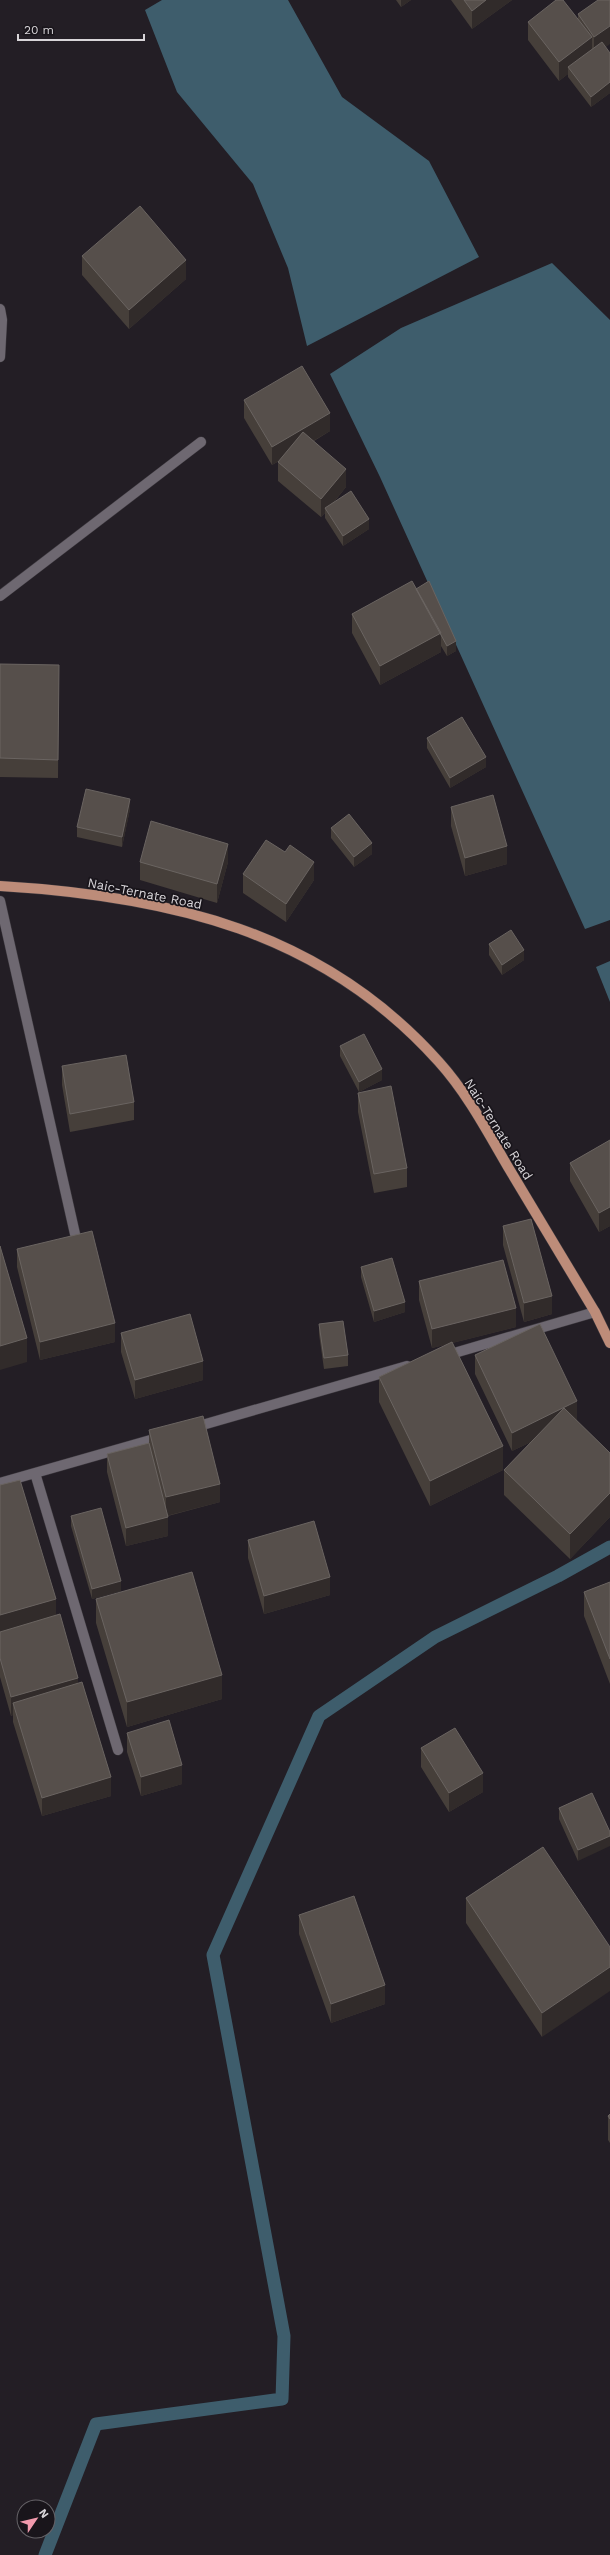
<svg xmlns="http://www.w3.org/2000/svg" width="610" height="2555" font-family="'Work Sans',sans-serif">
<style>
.water{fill:#3e5d6c}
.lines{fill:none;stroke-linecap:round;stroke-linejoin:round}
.stream{stroke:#3e5d6c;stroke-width:13}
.minor-casing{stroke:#3d393f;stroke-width:11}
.major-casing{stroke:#3d393f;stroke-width:11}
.minor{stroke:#6e6871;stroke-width:10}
.major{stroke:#bd8c79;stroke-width:10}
.wall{fill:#463f3a}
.shaded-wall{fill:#312b2a}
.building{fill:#564f4b;stroke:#6a6461}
.labels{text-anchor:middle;stroke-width:3.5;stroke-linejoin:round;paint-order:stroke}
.street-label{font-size:13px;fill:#d8d5d9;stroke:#19151b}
</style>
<rect width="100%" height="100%" fill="#231e25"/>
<path class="water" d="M162,0H288L342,97L429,161L479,257L307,346L288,268L253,184L177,92L145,10Z
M552,263L610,320V920L585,929L380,477L330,374L401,328Z
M610,961V1002L596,967Z"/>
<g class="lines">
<path class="stream" d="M45,2555L96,2424L282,2399L284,2336L213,1955L319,1716L435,1637L558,1576L610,1547"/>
<defs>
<path id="minor" d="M0,309L2,320L0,357
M0,596L201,442
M0,901L75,1234
M444,1356L595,1312
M192,1428L407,1366
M35,1473L118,1750
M0,1483L161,1437"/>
<path id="major" d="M0,886C169,896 322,931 439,1062C467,1093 487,1131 508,1167C537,1215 566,1264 595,1312L610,1343"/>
</defs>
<use href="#minor" class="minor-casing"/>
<use href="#major" class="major-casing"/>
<use href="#minor" class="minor"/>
<use href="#major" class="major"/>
</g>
<path class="wall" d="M396,0H411L401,7Z
M451,0H512L472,29Z
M578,14L610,53V93L591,107L568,77V74L559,81L528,40V22L578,19Z
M82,256L186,279L129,329L82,275Z
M244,400L330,431L314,441L346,487L334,502L369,529L343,546L325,518V513L321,517L278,481V462L279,461L272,465L244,418Z
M416,589L456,651L447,656L441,646V652L380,685L352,633V614Z
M0,664L59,665L58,778L0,777Z
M427,738L486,767L450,788L427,748Z
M451,807L507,864L465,876L451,826Z
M130,809L122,847L77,837V827Z
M331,828L372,854L354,867L331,838Z
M140,862H228L217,903L140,880Z
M243,874L314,880L286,922L243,893Z
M489,944L524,960L502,975L489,955Z
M340,1046L382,1080L359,1092L340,1056Z
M62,1066L134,1102V1120L70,1132L62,1085Z
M358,1093L407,1168V1187L374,1193L358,1112Z
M610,1140V1226L599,1232L570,1181V1163Z
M503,1226L552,1314L524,1322L503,1245Z
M17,1249L115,1342L40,1360L17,1267Z
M361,1267L405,1312L374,1322L361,1277Z
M419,1281L516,1327L452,1343L503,1470L430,1506L379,1402V1377L448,1344L432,1348L419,1300Z
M319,1324L348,1355V1366L324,1369L319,1334Z
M121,1333L203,1380L135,1399L121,1352Z
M475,1355L577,1420H576L610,1453V1517L570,1559L504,1495V1470L531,1442L512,1451L475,1374Z
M149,1430L220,1502L168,1516V1536L126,1546L107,1472V1454L149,1444Z
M0,1485L56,1615L78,1683L111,1796L42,1816L13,1722V1715L11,1716L0,1677Z
M71,1516L121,1591L92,1599L71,1526Z
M248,1540L330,1595L264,1614L248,1558Z
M610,1582V1684L584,1616V1592Z
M96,1599L222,1699L127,1727L96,1623Z
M127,1733L182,1784L141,1796L127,1752Z
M421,1748L483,1792L449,1812L421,1767Z
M592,1793L578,1861L559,1819V1808Z
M543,1847L542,2037L466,1923V1898Z
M299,1915L385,2004L331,2023L299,1934Z
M610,2114V2143L608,2140V2116Z"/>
<path class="shaded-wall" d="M401,0H411L401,7Z
M486,0H512L472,29V11Z
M610,26V44L594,56V37Z
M592,37V55L568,67V74L559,81V62Z
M610,82V93L591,107V97Z
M186,260V279L129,329V310Z
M330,413V431L272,465V447Z
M346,469V487L327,510L325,508V513L321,517V499Z
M369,519V529L343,546V536Z
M441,633V652L380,685V666Z
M456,641V651L447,656V646Z
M486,757V767L450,788V778Z
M130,799V809L122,847V837Z
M372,843V854L354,867V857Z
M228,844V862L217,903V884Z
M507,846V864L465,876V858Z
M314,862V880L286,922V904Z
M524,950V960L502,975V965Z
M382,1069V1080L359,1092V1082Z
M610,1207V1226L599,1232V1213Z
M552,1296V1314L524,1322V1303Z
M405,1302V1312L374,1322V1311Z
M516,1308V1327L432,1348V1329Z
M115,1323V1342L40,1360V1342Z
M27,1338V1362L0,1370V1346Z
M203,1361V1380L135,1399V1380Z
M577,1401V1420L512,1451V1433Z
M503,1446V1470L430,1506V1481Z
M220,1484V1502L166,1516V1497Z
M610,1493V1517L570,1559V1534Z
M168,1517V1536L126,1546V1528Z
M330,1577V1595L264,1614V1596Z
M121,1581V1591L92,1599V1589Z
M56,1599V1623L0,1640V1615Z
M222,1675V1699L127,1727V1702Z
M78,1678V1697L13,1703V1715L11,1716V1697Z
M182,1765V1784L141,1796V1777Z
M483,1773V1792L449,1812V1793Z
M111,1777V1796L42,1816V1798Z
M610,1836V1846L578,1861V1850Z
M610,1967V1991L542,2037V2013Z
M385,1985V2004L331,2023V2004Z"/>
<path class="building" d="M464,0H486L472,11Z
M556,0H563L592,37L559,62L528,22Z
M598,0H610V26L594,37L578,14Z
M602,42L610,53V82L591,97L568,67Z
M140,206L186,260L129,310L82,256Z
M302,366L330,413L272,447L244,400Z
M303,432L346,469L321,499L278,462Z
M351,491L369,519L343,536L325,508Z
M412,581L441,633L380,666L352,614Z
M429,581L456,641L447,646L416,589Z
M0,664L59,665L58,760L0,758Z
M462,717L486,757L450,778L427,738Z
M86,789L130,799L122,837L77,827Z
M493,795L507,846L465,858L451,807Z
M349,814L372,843L354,857L331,828Z
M151,821L228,844L217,884L140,862Z
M266,840L285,852L290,845L314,862L286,904L243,874Z
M511,930L524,950L502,965L489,944Z
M364,1034L382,1069L359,1082L340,1046Z
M126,1055L134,1102L70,1114L62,1066Z
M391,1086L407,1168L374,1174L358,1093Z
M610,1140V1207L599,1213L570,1163Z
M531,1219L552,1296L524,1303L503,1226Z
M92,1231L115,1323L40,1342L17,1249Z
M0,1246L27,1338L0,1346Z
M392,1258L405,1302L374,1311L361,1267Z
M503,1260L516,1308L432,1329L419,1281Z
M190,1314L203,1361L135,1380L121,1333Z
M343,1321L348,1355L324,1358L319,1324Z
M540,1324L577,1401L512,1433L475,1355Z
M452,1342L503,1446L430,1481L379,1377Z
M564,1408L610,1453V1493L570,1534L504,1470Z
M203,1416L220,1484L166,1497L149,1430Z
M149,1443L168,1517L126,1528L107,1454Z
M20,1480L56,1599L0,1615V1485Z
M101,1508L121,1581L92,1589L71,1516Z
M314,1521L330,1577L264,1596L248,1540Z
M192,1572L222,1675L127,1702L96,1599Z
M610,1582V1659L584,1592Z
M60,1614L78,1678L11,1697L0,1658V1632Z
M82,1682L111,1777L42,1798L13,1703Z
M169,1720L182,1765L141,1777L127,1733Z
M455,1728L483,1773L449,1793L421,1748Z
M592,1793L610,1832V1836L578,1850L559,1808Z
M543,1847L610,1947V1967L542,2013L466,1898Z
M354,1896L385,1985L331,2004L299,1915Z
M610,2114V2119L608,2116Z"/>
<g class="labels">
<g class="street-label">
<text transform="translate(145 893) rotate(11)" y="5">Naic-Ternate Road</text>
<text transform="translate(499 1129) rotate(58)" y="5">Naic-Ternate Road</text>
</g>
</g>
<g transform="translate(36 2519) rotate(55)"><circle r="19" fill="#19151b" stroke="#656267"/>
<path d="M0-3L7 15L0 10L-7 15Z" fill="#f29aad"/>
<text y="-6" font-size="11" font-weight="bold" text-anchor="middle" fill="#d8d5d9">N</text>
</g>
<path d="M18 34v6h126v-6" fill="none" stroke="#d8d5d9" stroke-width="2"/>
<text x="24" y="34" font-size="12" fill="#d8d5d9" stroke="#19151b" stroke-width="3" paint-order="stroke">20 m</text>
</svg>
